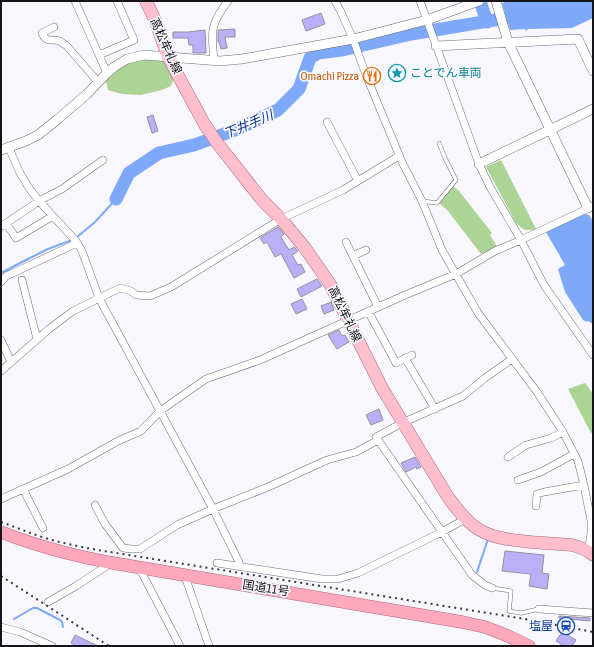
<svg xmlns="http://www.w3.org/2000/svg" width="594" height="647" font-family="'Asap Condensed','Noto Sans JP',sans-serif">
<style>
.green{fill:#abd495}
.water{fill:#7ea9f9}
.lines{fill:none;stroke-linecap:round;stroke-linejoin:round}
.stream{stroke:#7ea9f9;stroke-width:2}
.river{stroke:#7ea9f9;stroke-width:13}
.building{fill:#bbb0f7;stroke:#92919e}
.service-casing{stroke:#6c6a77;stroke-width:4.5}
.minor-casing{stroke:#6c6a77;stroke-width:8}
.tertiary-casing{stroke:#6c6a77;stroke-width:10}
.primary-casing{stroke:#ac6679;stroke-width:13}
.trunk-casing{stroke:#ac6679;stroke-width:13}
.service{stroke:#fff;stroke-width:3.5}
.minor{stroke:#fff;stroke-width:7}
.tertiary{stroke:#fff;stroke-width:9}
.primary{stroke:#febece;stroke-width:12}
.trunk{stroke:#fea8be;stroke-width:12}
.rail{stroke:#3a393e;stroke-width:2;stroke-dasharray:2 4;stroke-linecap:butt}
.labels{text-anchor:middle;stroke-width:3.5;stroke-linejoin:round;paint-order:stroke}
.street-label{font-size:12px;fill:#151419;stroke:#f8f7fd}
.culture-label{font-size:12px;fill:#0d838f;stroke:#f8f7fd;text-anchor:start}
.food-label{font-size:12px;fill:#c56008;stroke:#f8f7fd;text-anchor:end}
.transit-label{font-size:12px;fill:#164399;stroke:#f8f7fd;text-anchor:end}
.water-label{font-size:13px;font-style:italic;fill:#05318a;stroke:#f8f7fd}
</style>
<rect width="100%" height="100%" fill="#f8f7fd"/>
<path class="green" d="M145,57L163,60L175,76L171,86L162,90L141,95L122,94L108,90L105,77L114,69Z
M501,160L536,229C526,231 524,231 516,223L486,167Z
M453,186L459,191L492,233L490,235L498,248L492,249L481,254L448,211L438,202Z
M585,383L593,394V432L591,433L568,389Z"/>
<path class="water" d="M509,1H593V18L572,28L528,29L526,31L525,29L510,30L502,3Z
M584,214L589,215L593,221V324L588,321L587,322L583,320L565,292L558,269L565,265L546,232Z"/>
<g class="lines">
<path class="stream" d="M76,238L95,222L116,199
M1,273L26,260L48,249L72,240
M477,572L488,539
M14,619L33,608H37L60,620L62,622L63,627"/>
<path class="river" d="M480,1L487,22
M116,199L129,173L159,153L194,145L235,130L278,110L299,89L310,58L318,53L342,50L411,34L525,15"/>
</g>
<path class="building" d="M321,13L325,24L306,31L302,20Z
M235,29V37H225L227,48L221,49L219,42H218V30Z
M205,30L206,53H193V45H189L188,38H173V32H188Z
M153,115L158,131L152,133L147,117Z
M278,227L284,234L281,237L289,250L294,247L298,251L292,255L298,265L301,264L305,272L294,278L281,254L275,257L267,242L264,244L260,238Z
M317,279L322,286L301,297L297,289Z
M302,299L307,309L296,314L291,304Z
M331,302L334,310L324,314L321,306Z
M339,330L342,336L345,335L349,342L337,349L328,335Z
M379,409L383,420L371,425L366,415Z
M415,457L421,467L417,469L416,467L406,472L401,463Z
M505,551L544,555L542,573L549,574L547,589L529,586L531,574L502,571Z
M559,616L590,618V621L559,618Z
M562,632L576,640L572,646H564L556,641Z
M75,635L98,646H76L71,643Z"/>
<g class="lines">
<defs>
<path id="service" d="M422,201L437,203L456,180L445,158L439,143
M492,588L511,591L509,611L521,613L539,609"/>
<path id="minor" d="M75,1L107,73
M335,1L341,12L353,39L366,75L402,162L422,201L442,250L478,313L537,392L563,432L578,461L584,485L591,521V534L588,551
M420,1L479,164L490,187L521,240L544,285L593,355
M54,27L42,33C47,44 51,38 60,41C61,42 65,45 66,45L98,82
M99,55L134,40L117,1
M214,60C211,33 210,24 228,1
M327,122L358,181
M9,148L20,173L29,188L39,201L76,241L82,251L99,298L213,509L239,562L240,566
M6,223L16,238L53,216
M2,226L39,201L62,189L103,160
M346,242L378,307
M353,256L366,250
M22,280L37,339
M1,282L6,276L13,273L77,243
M368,311L396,363L412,355
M1,340L11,362
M405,358L435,409
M1,371L49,329L73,311L120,288L131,291L136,295L150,296L171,287L281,219L343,190L399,156
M378,440L472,575L485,585L492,588
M508,457L526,445L551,438L563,432
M518,480L541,472L574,454
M23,489L43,528
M1,499L68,469L118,441L141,431L160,411L206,379L260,360L405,295L456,274L495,251L521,240L593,206
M95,505L105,524L123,548L132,549H140L177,525L213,509L268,487L327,460L356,452L378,440L376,437L402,423L463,396L485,378L512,359
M536,506L537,494L544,492L584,485
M217,563L322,579H338L358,573L442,532L465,519
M137,567L142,573L180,646
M185,575L186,579L209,646
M48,602L76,586L105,567L107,562
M539,609L593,613
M1,627L20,632L52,646"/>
<path id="tertiary" d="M496,1L508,42L588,208
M436,46L578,39L593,71
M1,150L26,141L38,135L58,119L87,94L107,73L114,67L127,59L144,55L220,61L242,59L353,39L427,20L479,1
M479,164L593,109"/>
<path id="primary" d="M146,1L155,20L168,57L205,125L218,144L262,200L281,219L305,248L330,284L382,388L448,497C456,508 464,519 475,527C492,539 512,540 531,542C545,543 558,544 572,545C580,547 586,549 593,555"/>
<path id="trunk" d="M1,532C36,546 71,555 107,562L462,622L485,627L508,636L529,646"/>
</defs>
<use href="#service" class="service-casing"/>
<use href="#minor" class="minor-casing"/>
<use href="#tertiary" class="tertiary-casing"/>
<use href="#primary" class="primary-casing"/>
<use href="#trunk" class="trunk-casing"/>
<use href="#service" class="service"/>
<use href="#minor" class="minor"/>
<use href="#tertiary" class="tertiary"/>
<use href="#primary" class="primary"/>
<use href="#trunk" class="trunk"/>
<path class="rail" d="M1,522C18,528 34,535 52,540C71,545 91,549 110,552L525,619L593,632
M1,576L109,646"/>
</g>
<defs>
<symbol id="sight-ring" viewBox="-11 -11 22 22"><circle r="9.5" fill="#f8f7fd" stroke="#0f9aa8" stroke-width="1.5"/><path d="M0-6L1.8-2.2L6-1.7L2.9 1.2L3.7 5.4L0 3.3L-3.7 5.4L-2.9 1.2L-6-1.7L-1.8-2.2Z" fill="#0f9aa8"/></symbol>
<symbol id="restaurant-ring" viewBox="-11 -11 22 22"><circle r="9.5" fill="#f8f7fd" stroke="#e8710a" stroke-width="1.5"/><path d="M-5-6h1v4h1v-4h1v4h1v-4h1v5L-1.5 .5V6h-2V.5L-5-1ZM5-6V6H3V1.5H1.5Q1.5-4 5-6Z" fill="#e8710a"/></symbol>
<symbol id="station-ring" viewBox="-11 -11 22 22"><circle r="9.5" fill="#f8f7fd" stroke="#1a4fb4" stroke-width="1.5"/><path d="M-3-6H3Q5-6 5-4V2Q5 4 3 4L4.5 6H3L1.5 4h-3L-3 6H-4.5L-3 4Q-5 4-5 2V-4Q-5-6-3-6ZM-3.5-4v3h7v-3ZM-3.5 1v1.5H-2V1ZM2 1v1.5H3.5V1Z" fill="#1a4fb4"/></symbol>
</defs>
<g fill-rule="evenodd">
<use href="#sight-ring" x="387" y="63" width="20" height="20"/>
<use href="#restaurant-ring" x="362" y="66" width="20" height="20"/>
<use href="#station-ring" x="556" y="616" width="20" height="20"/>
</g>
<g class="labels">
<g class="street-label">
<text transform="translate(166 46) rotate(66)" y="4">高松牟礼線</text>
<text transform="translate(345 314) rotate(64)" y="4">高松牟礼線</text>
<text transform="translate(266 588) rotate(9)" y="4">国道11号</text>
</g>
<g class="culture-label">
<text x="410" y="77">ことでん車両</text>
</g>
<g class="food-label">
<text x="359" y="80">Omachi Pizza</text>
</g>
<g class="transit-label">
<text x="553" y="630">塩屋</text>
</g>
<g class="water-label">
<text transform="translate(248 124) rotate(-23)" y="5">下井手川</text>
</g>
</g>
<rect width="594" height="647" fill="none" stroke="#151419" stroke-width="4"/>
</svg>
